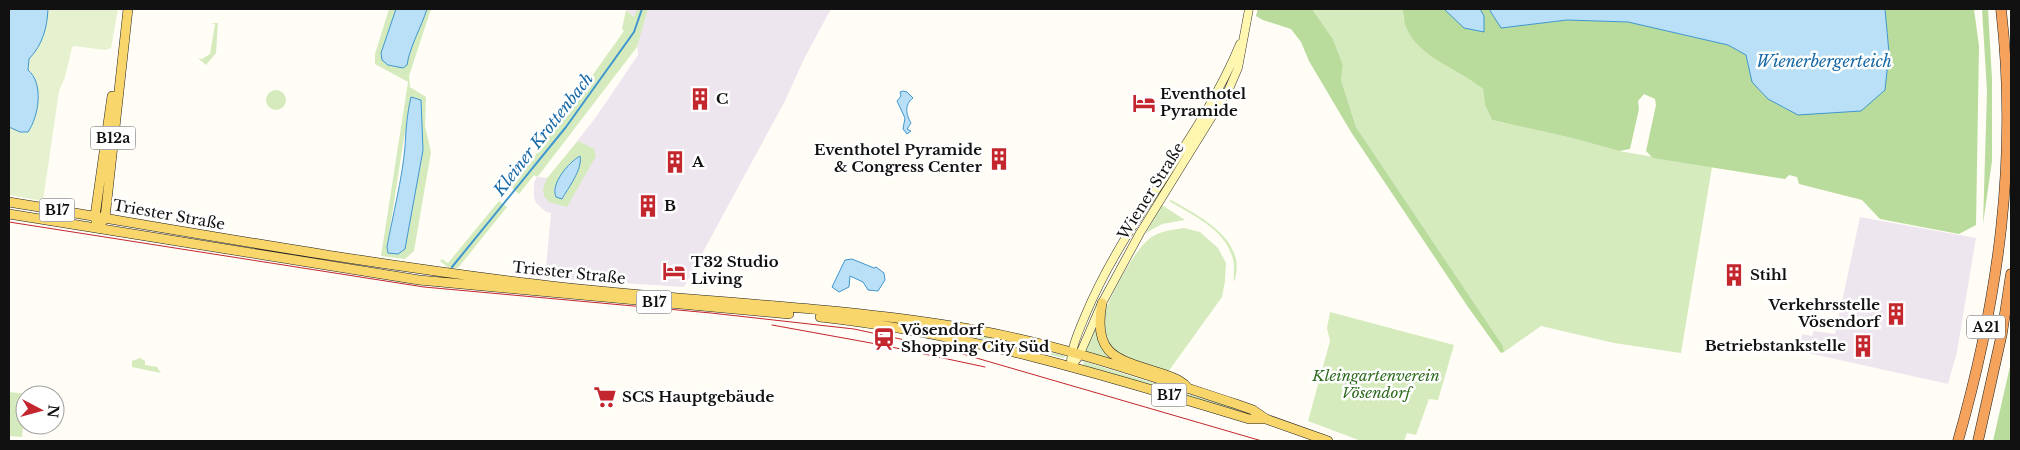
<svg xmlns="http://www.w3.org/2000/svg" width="2020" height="450" font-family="'Libre Baskerville',serif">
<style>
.industrial{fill:#eee6ef}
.green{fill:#d5ebbd;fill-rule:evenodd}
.forest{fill:#b9dc9c}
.pitch{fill:#e6f2cf}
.water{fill:#b9e0f7;stroke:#3f96cf}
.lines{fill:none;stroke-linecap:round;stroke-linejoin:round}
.stream{stroke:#3f96cf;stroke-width:2}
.secondary-casing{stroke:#333;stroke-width:9}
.primary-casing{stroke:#222;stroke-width:10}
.highway-casing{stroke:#222;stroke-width:11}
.secondary{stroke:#fff6b0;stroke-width:8}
.primary{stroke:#f9d66b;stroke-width:9}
.highway{stroke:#f5a25d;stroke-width:10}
.tram{stroke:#c4262e;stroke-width:1}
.labels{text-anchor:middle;stroke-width:5;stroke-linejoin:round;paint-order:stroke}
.shield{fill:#fff;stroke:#585858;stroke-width:1}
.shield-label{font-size:14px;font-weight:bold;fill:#111}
.poi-label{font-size:15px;font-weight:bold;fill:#111;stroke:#fff;text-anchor:start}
.street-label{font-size:15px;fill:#111;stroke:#fff}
.park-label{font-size:15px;font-style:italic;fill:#2f6b1f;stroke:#fff}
.water-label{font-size:16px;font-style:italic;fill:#1768a6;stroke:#fff}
</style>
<rect width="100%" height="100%" fill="#fffdf5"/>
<path class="industrial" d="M626,9H831L804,59L785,101L684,287L545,278L551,213L546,212L536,203L534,197V182L537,177L548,178L596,117L638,55L635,18Z
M1860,217L1976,238L1957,352L1948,384L1799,351L1802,334L1812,336L1814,331L1835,334Z"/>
<path class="green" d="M389,9H431L409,76L410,87L426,97L425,126L431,152L414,251L405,259L381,256L408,82L375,64V54ZM422,107L421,124L389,253L387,247L404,138L407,125Z
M637,9H648L637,47L539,175L537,177L534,175L519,194L512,188L624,31L622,29L626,10L634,17Z
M1312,9H1403V18L1444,64L1470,78L1483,89L1485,105L1492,120L1572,138L1619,151L1712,167L1681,353L1614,343L1541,326L1504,352L1503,346L1356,127L1341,80L1343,65L1333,39Z
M211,23H218L216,53L206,65L198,58L202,59L210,54L215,24Z
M266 100a10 10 0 1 1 20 0a10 10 0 1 1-20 0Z
M578,141L594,149L596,156L567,207L549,202L544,196L543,189L547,178ZM575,159L578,170L563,199L554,192V188Z
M1171,200C1199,216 1249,240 1234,282C1233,276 1235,267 1233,259C1225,229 1194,216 1169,201Z
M499,201L507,207L458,268H449L440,261L442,259L448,263Z
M1162,205L1185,220L1162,224L1146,233Z
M1184,228L1200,232L1218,248L1226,263L1225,281L1222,297L1168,372C1154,367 1122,359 1112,348C1105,341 1101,326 1104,316C1108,299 1134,251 1148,240C1158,231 1171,230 1184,228Z
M1127,248H1128L1078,350L1096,304Z
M1330,312L1454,345L1438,400L1429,399L1416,435L1407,433L1404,441H1361L1308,421L1330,341L1327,328Z
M1095,327C1098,346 1108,353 1124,363L1085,352Z
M940,329L1005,340L1065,356L1064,358Z
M140,358L145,361V365L157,367L161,373L132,367V361Z
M1083,361L1239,410L1238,411L1084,366Z
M9,392L27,394L22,437L9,436Z"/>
<path class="forest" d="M1258,9H1312L1333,39L1343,65L1341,80L1356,127L1503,346L1504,352L1501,353L1468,307L1351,132L1309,61L1301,42L1291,29L1263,20L1256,16Z
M1403,9H1444L1484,32V16L1480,9H1489L1501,28L1567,20L1628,22L1728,45L1746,55C1755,95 1763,96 1798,115L1889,53L1885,9H1974L1979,46L1976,225L1959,234L1880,219L1862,200L1799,184L1797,177L1789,175L1785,179L1653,158L1646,151L1656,105L1655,99L1644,94L1638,101L1639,109L1630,149L1619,151L1572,138L1492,120L1485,105L1483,89C1455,65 1403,54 1403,9Z
M1982,9H1988L1992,79V161L1983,224L1987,91Z
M2011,362V441H1993Z"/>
<path class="pitch" d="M9,9H118L111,48L105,50L74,46L72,48L65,77L59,91L43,201L9,195Z"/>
<path class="water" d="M9,9H48C47,28 43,44 29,59L28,70C44,83 39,116 28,132H20L9,127Z
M396,9H427C421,28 410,46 407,65L403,68L388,65L382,60L381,53Z
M1444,9H1480L1484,16V32L1464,28Z
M1489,9H1885L1889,53L1885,90L1861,111L1798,115L1768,99L1752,82L1746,55L1728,45L1628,22L1567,20L1501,28Z
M903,91L907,92L913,98C904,105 906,114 911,123L907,129L911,131L907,134L903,129L905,118L897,101L901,96L900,92Z
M411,97L421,100L423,150L405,249L398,254L388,253L387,247C393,214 402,180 405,147C406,129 407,114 411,97Z
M580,156C583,169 568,188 562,199L556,197C550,184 569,162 580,156Z
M852,259L874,268L876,267L884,273L885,280L878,291L868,290L863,282L850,276L849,287L839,292L832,287L845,260Z"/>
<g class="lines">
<path class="stream" d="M452,267L566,127L634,32L642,9"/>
<defs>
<path id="secondary" d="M1071,367L1079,356L1102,303L1140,233L1229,89L1238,68L1249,9
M1071,367C1070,350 1078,333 1085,316C1125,219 1200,141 1240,44"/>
<path id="primary" d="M9,202C184,231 358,263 535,284C677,302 823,304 964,328C1057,343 1147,375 1236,404L1253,410L1266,419L1328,441
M9,214L419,280L789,314
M96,221L95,216L112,96
M102,222L105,218L128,9
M1102,303C1092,358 1119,359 1163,374C1174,378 1182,380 1189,389
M820,317C967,333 1108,376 1249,419H1266"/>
<path id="highway" d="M1958,441C1999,297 2018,158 2001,9
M1978,441L2002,333L2011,274"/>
</defs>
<use href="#secondary" class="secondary-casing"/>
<use href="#primary" class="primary-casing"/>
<use href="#highway" class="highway-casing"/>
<use href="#secondary" class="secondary"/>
<use href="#primary" class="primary"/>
<use href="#highway" class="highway"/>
<path class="tram" d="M9,222L424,287L711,313L854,329L942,348L1262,441
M772,325L882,345L985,367"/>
</g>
<defs>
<symbol id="building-bare" viewBox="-9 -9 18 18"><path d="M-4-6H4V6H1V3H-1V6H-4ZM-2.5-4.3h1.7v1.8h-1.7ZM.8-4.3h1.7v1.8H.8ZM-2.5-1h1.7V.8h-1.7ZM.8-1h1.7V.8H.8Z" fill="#c4262e" stroke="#fff" stroke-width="2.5" paint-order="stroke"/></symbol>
<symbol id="hotel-bare" viewBox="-9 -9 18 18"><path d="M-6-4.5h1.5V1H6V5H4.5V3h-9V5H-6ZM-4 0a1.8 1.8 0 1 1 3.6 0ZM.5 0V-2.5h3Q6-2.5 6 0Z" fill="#c4262e" stroke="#fff" stroke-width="2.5" paint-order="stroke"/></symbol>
<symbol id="station-bare" viewBox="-9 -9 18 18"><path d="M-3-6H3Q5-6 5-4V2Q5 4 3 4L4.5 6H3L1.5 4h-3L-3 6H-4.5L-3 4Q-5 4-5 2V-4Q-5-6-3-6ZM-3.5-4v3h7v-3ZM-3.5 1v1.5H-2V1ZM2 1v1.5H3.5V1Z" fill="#c4262e" stroke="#fff" stroke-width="2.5" paint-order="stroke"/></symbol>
<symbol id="supermarket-bare" viewBox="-9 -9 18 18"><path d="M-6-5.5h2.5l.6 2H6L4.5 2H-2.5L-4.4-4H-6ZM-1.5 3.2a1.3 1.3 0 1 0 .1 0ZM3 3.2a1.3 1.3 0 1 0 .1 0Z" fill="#c4262e" stroke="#fff" stroke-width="2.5" paint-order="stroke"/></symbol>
</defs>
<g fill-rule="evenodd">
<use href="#building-bare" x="684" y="83" width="32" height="32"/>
<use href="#hotel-bare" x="1128" y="87" width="32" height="32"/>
<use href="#building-bare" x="983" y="143" width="32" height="32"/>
<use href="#building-bare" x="659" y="146" width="32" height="32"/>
<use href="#building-bare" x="632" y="190" width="32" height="32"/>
<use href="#hotel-bare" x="658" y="255" width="32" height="32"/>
<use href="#building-bare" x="1718" y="259" width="32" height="32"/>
<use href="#building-bare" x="1880" y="298" width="32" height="32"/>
<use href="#station-bare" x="868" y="323" width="32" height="32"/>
<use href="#building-bare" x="1847" y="330" width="32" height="32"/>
<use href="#supermarket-bare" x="589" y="381" width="32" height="32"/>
</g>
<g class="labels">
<g class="shield">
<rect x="90.5" y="126.5" width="45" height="23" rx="4"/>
<rect x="39.5" y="198.5" width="35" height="23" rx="4"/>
<rect x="636.5" y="290.5" width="35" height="23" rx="4"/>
<rect x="1967" y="315.5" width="38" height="23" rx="4"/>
<rect x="1151.5" y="383.5" width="35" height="23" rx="4"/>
</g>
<g class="shield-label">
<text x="113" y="143">B12a</text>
<text x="57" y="215">B17</text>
<text x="654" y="307">B17</text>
<text x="1986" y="332">A21</text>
<text x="1169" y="400">B17</text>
</g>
<g class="poi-label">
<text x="1160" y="99">Eventhotel<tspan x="1160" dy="17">Pyramide</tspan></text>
<text x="716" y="104">C</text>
<text x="982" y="155" text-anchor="end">Eventhotel Pyramide<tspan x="982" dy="17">&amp; Congress Center</tspan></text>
<text x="692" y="167">A</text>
<text x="664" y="211">B</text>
<text x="691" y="267">T32 Studio<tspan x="691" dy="17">Living</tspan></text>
<text x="1750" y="280">Stihl</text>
<text x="1880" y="310" text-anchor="end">Verkehrsstelle<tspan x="1880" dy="17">Vösendorf</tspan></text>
<text x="901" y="335">Vösendorf<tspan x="901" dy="17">Shopping City Süd</tspan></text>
<text x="1846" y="351" text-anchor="end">Betriebstankstelle</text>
<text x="622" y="402">SCS Hauptgebäude</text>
</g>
<g class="street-label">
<text transform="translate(1151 191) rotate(-58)" y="5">Wiener Straße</text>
<text transform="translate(169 215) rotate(10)" y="5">Triester Straße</text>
<text transform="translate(569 273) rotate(6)" y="5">Triester Straße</text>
</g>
<g class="park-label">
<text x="1376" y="381">Kleingartenverein<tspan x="1376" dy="17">Vösendorf</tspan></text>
</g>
<g class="water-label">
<text x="1824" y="67">Wienerbergerteich</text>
<text transform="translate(543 134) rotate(-52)" y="6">Kleiner Krottenbach</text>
</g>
</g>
<rect width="2020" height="450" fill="none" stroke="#111111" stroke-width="20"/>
<g transform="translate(40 410) rotate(96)"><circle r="24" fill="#ffffff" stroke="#a0a0a0"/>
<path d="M0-4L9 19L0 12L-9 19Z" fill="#c4262e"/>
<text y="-8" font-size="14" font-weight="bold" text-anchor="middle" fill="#111111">N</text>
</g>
</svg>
